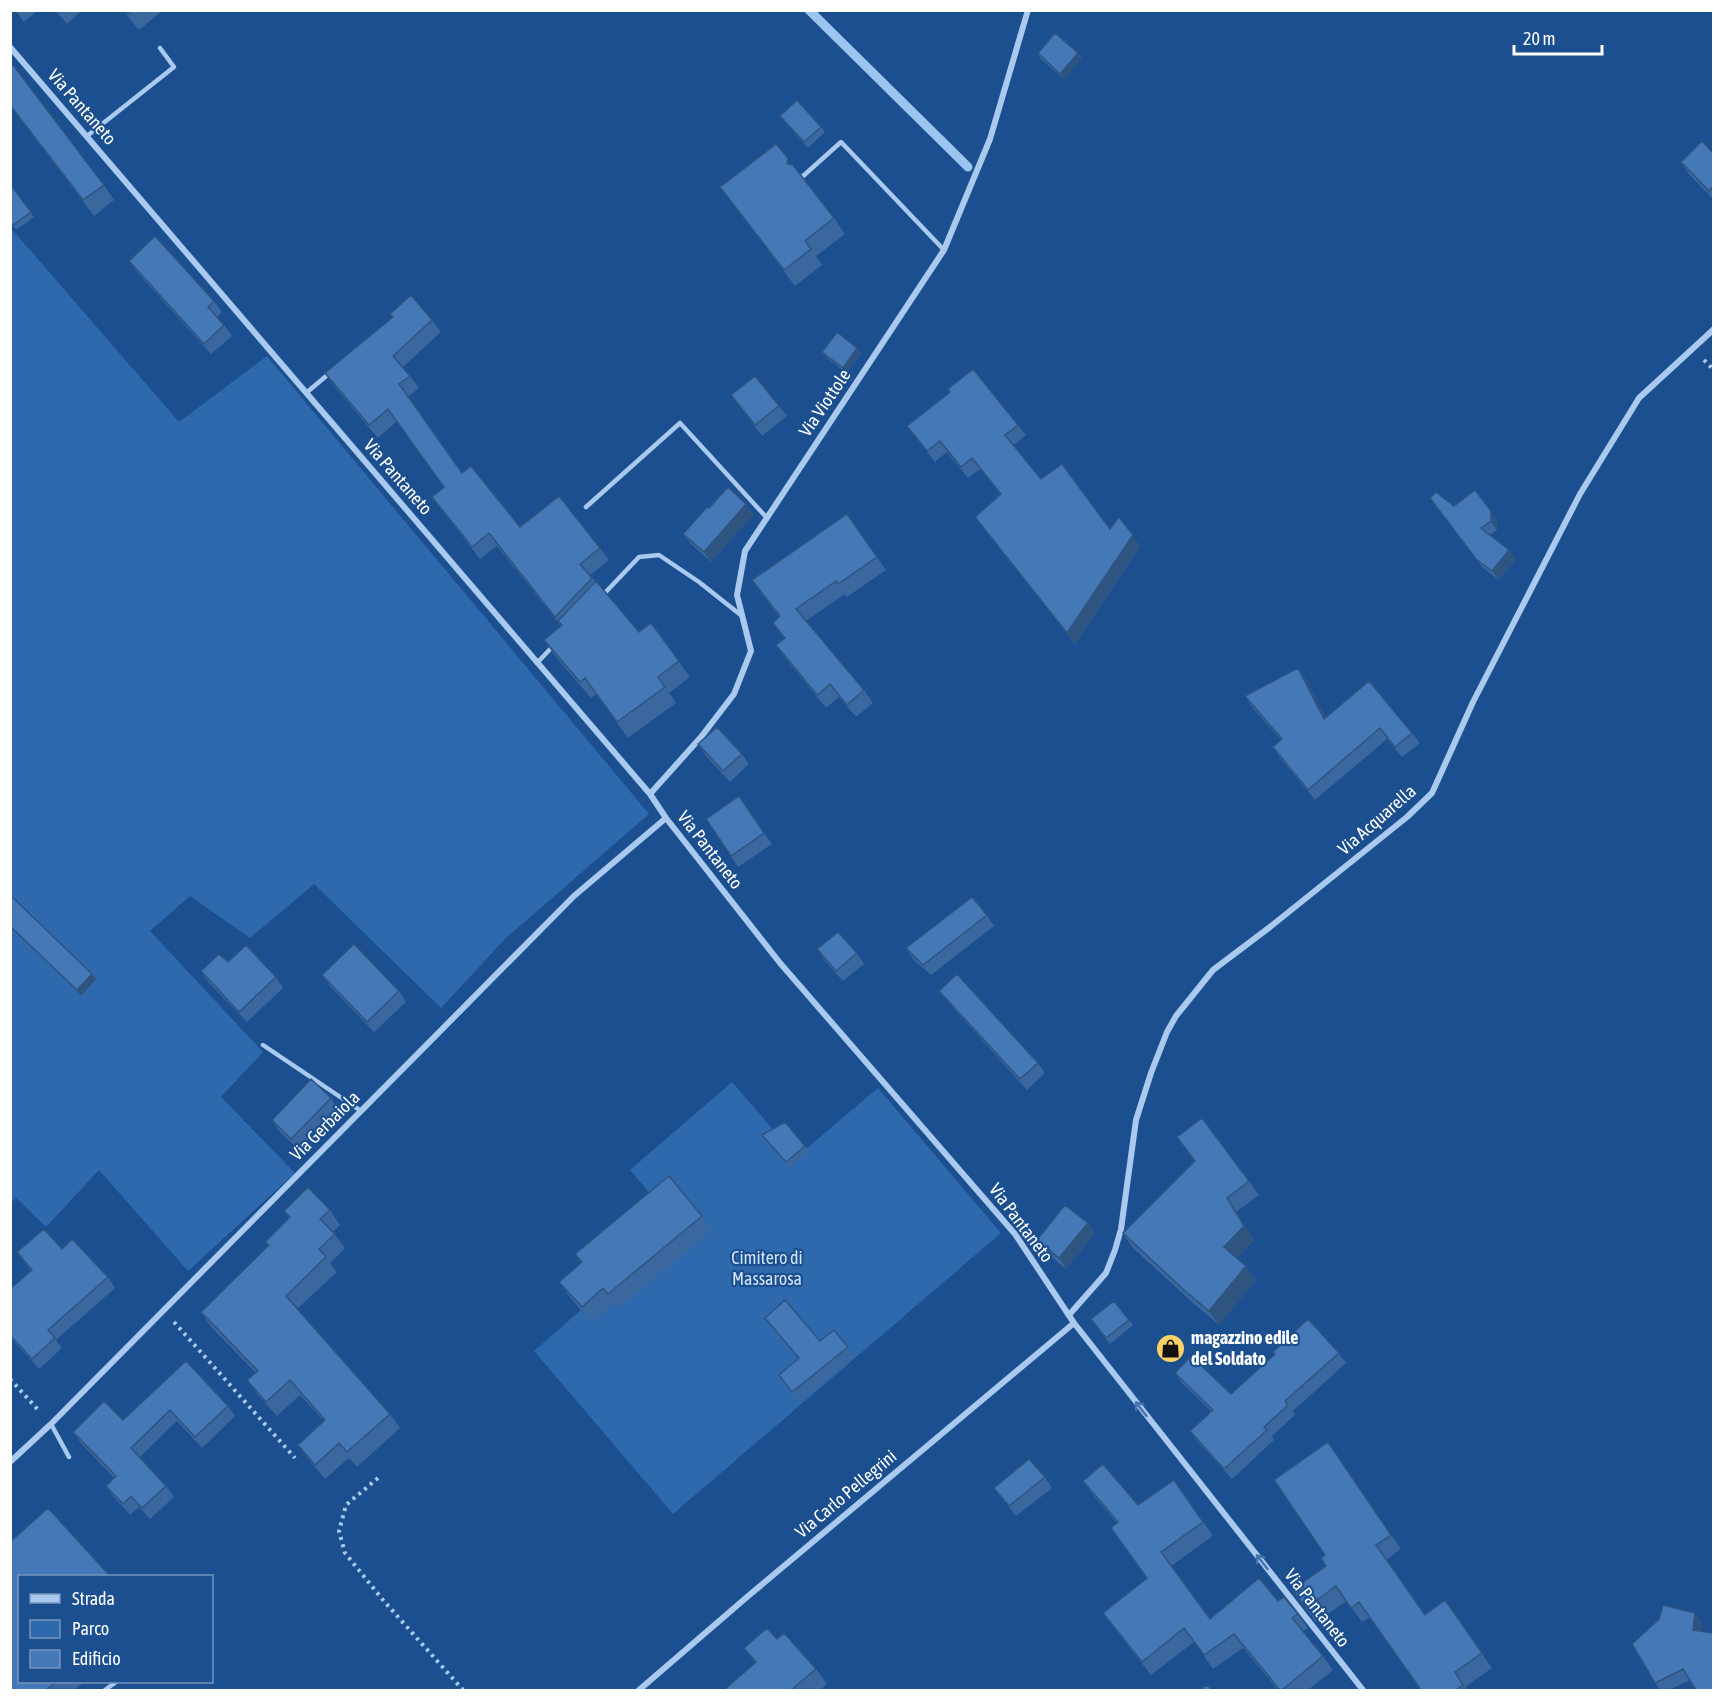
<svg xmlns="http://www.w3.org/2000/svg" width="1724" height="1701" font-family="'Asap Condensed',sans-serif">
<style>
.green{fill:#2e69ad}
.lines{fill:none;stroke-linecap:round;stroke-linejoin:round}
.stream{stroke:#9cc4f0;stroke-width:9}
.path{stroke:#a9c9ee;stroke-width:4;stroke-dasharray:3 4.5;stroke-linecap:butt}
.service{stroke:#a9c9ee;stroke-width:4.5}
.minor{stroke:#a9c9ee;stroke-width:6}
.wall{fill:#3a679d}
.shaded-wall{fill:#305480}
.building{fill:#4478b7;stroke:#305480;stroke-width:1.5}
.oneway{stroke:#4674ac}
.labels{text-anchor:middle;stroke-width:4.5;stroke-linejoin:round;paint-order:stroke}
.street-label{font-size:18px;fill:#fff;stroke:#1b4f8f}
.park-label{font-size:18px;fill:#cfe3fa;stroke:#1b4f8f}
.poi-label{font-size:18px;font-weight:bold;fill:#fff;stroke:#1b4f8f;text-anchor:start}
</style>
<rect width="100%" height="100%" fill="#1b4f8f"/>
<path class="green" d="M10,227L179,422L267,356L649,814L507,937L441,1008L314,884L250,938L190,896L150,931L263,1052L221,1097L295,1173L188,1271L99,1170L46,1227L16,1198L11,1203Z
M732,1082L778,1135L807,1148L878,1088L1001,1233L673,1514L534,1351L581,1310L562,1287L659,1204L630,1170Z"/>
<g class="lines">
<path class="stream" d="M809,10L968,167"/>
<path class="path" d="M1704,360L1714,370
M174,1322L295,1458
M10,1379L40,1412
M378,1478L346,1505L339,1531L345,1553L383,1600L463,1690"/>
<path class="service" d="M87,136L174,67L160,48
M802,177L841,142L944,250
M306,393L331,372
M586,507L680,423L767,518
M602,596L639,557L659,555L699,582L742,616
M537,663L554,645
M263,1045L361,1111
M51,1424L69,1457
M105,1690L116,1682"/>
<path class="minor" d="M10,47L650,794L666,818L780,963L1015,1234L1074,1323L1363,1690
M650,794L701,737L734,694L751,651L737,595L745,551L944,250L990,139L1028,10
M1069,1315L1106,1273L1115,1250L1121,1229L1136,1120L1151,1073L1167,1032L1176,1016L1213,970L1270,927L1407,817L1432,793L1473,702L1580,494L1639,398L1714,329
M10,1462L51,1424L574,896L666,818
M639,1690L747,1597L1074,1323"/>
</g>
<path class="wall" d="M15,10H38L24,22Z
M55,10H82L67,24Z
M123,10H163L139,30Z
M1038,53H1078L1082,58L1064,79L1041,59Z
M10,67L104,185L114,200L94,216L10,106Z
M780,116L821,127L825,132L808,148Z
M1713,153V199L1688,173L1681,162Z
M793,165L834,218L845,234L816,256L822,265L795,286L720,187Z
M10,184L34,217L16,230L10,222Z
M129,261L214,301L222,312L217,317L224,325L232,336L211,354L136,271Z
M390,314L432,320L441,332L403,367L419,388L408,397L462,473L520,527L600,548L609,560L590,575L639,632L651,623L690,677L669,693L676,703L628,738L596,694L591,698L555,656L544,640L561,626L497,546L480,559L441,509L432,497L444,487L397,421L378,438L334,386L325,373L393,317Z
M857,348L861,353L846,373L826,357L822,352Z
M731,395L779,406L787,416L762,436Z
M1018,425L1026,435L1014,445L1041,479L1110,529L1140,546L1075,644L975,517L1000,494L980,469L968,478L947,452L935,462L907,426Z
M1430,498L1497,521V530L1490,535L1509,550L1516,559L1499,580L1483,568Z
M709,508L754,514L711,562L691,544L683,534Z
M847,514L886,570L847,597L845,594L806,621L864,690L873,703L856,717L839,697L826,708L785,658L776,645L784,639L773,623L779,617L752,580Z
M1298,668L1305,678L1326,718L1412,733L1420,743L1402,757L1387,739L1315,800L1280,758L1273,747L1281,740L1252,707L1245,696Z
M698,744L742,754L749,764L730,782L705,755Z
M739,796L772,844L738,867L706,819Z
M10,895L96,979L81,996L10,928Z
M987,915L994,926L931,975L913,959L906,948Z
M817,949L857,953L864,964L843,981L824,960Z
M228,962L276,977L283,988L247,1022L208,982L201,971Z
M322,975L399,991L406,1002L374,1032L330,986Z
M939,991L1038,1063L1045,1073L1027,1090L947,1001Z
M331,1098L338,1109L299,1150L279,1131L272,1120Z
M762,1135L805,1146L809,1151L790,1168Z
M1177,1137L1249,1181L1259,1195L1236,1212L1254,1240L1237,1258L1256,1280L1219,1325L1194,1304L1132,1247L1123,1233L1194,1161Z
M330,1210L340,1225L333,1232L345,1248L330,1263L337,1272L297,1309L390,1414L400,1428L357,1467L349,1458L325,1479L308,1459L298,1445L324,1421L300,1395L277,1416L258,1395L247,1380L256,1373L211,1327L201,1312L268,1246L265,1242L289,1218L284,1211Z
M702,1216L712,1230L618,1308L614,1303L592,1322L570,1297L559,1282L581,1263L575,1254Z
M1088,1223L1095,1233L1066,1269L1044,1251L1037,1240Z
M62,1249L108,1277L115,1288L56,1340L62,1348L39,1369L10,1337V1289L31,1271L17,1252Z
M765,1318L820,1341L848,1347L856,1357L799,1402L779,1375L799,1359L772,1328Z
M1129,1320L1133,1325L1110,1344L1095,1325Z
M1339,1353L1346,1363L1293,1411L1295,1415L1272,1436L1274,1440L1232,1479L1197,1441L1190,1431L1211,1411L1182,1383L1175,1373L1231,1394Z
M186,1361L228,1406L235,1416L202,1448L177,1421L139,1458L166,1486L174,1497L150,1519L139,1507L130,1515L113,1496L106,1486L114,1478L80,1442L73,1432L123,1420Z
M1328,1442L1401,1549L1386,1560L1425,1614L1445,1600L1492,1668L1465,1687L1467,1690H1421L1370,1617L1362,1622L1347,1601L1316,1622L1292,1590L1326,1566Z
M1045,1477L1052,1488L1016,1516L994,1488Z
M1174,1480L1213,1536L1171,1566L1210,1619L1278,1601L1298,1614L1308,1628L1303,1631L1323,1656L1333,1670L1308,1690H1278L1243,1648L1213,1669L1194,1642L1151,1675L1113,1627L1103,1613L1147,1578L1117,1523L1093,1495L1083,1481L1138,1505Z
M1702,1624L1690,1680L1669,1690H1660L1655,1683Z
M777,1639L816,1669L827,1684L820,1690H724L755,1663L744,1648Z
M20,1682H84L74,1690H10Z"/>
<path class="shaded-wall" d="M1078,53L1082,58L1064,79L1060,74Z
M857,348L861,353L846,373L843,368Z
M746,504L754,514L711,562L704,552Z
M1491,511L1497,521V530L1491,521Z
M1133,535L1140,546L1075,644L1067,633Z
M1509,550L1516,559L1499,580L1492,571Z
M1298,668L1305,678L1332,729L1324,719Z
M92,974L96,979L81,996L77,990Z
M1227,1198L1254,1240L1234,1261L1224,1247Z
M1088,1223L1095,1233L1066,1269L1059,1258Z
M1246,1266L1256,1280L1219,1325L1209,1311Z
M1695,1613L1702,1624L1701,1641L1693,1630Z"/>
<path class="building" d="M125,10H133L128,14Z
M1055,33L1078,53L1060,74L1038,53Z
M13,65L104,185L83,200L10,105V67Z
M797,100L821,127L804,142L780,116Z
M1702,141L1713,153V187L1709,191L1681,162Z
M776,144L788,158L787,164L793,165L834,218L805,241L811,249L784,270L720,187Z
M10,184L31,212L13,225L10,222Z
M155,236L214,301L208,307L224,325L204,344L129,261Z
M411,295L432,320L393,356L410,376L399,384L462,473L471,466L520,527L559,496L600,548L580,564L592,578L555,617L489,533L472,547L432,497L444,487L388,409L369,425L325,373L393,317L390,314Z
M837,332L857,348L843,368L822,352Z
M973,369L1018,425L1005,435L1041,479L1062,464L1110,529L1119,517L1133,535L1067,633L975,517L1001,494L972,458L961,467L940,441L927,451L907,426L950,392L948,389Z
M755,376L779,406L755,425L731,395Z
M728,487L746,504L704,552L683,534L707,507L709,508Z
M1475,490L1491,511V521L1481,528L1509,550L1492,571L1476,559L1430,498L1436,492L1454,506Z
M847,514L877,557L838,584L836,581L796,609L864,690L847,705L830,684L817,695L776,645L785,638L773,623L780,616L752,580Z
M596,581L639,632L651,623L679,661L658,677L665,687L617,722L585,678L580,682L544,640L562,625L558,621Z
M1298,668L1324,719L1369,681L1412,733L1395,747L1380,728L1308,790L1273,747L1282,739L1245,696Z
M717,727L742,754L723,771L698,744Z
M739,796L764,833L731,856L706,819Z
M10,895L92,974L77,990L10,926Z
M972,897L987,915L923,965L906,948Z
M838,932L857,953L836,971L817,949Z
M354,944L399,991L367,1022L322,975Z
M246,945L276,977L239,1012L201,971L219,954L228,962Z
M957,974L1038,1063L1020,1079L939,991Z
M311,1079L331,1098L291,1139L272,1120Z
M1202,1118L1249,1181L1227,1198L1244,1226L1224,1247L1246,1266L1209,1311L1184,1290L1123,1233L1195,1161L1177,1137Z
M785,1122L805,1146L786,1162L762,1135Z
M669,1176L702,1216L608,1294L603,1288L582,1307L559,1282L582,1262L575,1254Z
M308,1187L330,1210L320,1219L335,1234L319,1249L326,1257L286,1296L390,1414L347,1452L339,1443L315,1465L298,1445L325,1420L290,1380L266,1402L247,1380L258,1371L201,1312L269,1245L265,1242L290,1217L284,1211Z
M1065,1205L1088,1223L1059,1258L1037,1240Z
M44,1229L62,1249L72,1239L108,1277L48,1330L55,1338L32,1359L10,1335V1289L32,1270L17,1252Z
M785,1300L820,1341L834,1330L848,1347L792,1392L779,1375L799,1358L765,1318Z
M1114,1301L1129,1320L1106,1338L1091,1319Z
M1308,1319L1339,1353L1285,1401L1288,1405L1264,1427L1267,1430L1224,1469L1190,1431L1213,1410L1175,1373L1191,1356L1231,1394L1275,1354L1273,1352Z
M186,1361L228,1406L195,1437L170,1410L131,1448L166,1486L142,1508L131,1496L123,1504L106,1486L116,1476L73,1432L104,1401L123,1420Z
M1328,1442L1391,1535L1376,1545L1425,1615L1445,1600L1482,1653L1455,1672L1463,1685L1456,1690H1421L1359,1602L1351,1608L1336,1586L1306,1608L1292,1590L1326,1566L1321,1558L1325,1555L1274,1480Z
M1029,1459L1045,1477L1009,1506L994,1488Z
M1103,1464L1138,1505L1174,1480L1203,1522L1161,1552L1210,1619L1259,1578L1278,1601L1284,1597L1298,1614L1292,1618L1323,1656L1282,1690H1280L1234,1634L1204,1655L1184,1628L1142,1662L1103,1613L1147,1578L1111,1528L1118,1522L1083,1481Z
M48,1508L110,1576H20V1682H56L46,1690H10V1542Z
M1663,1605L1695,1613L1693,1630L1713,1633V1690H1696L1683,1669L1655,1683L1632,1644L1659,1619Z
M767,1628L777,1639L784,1633L816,1669L791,1690H724L756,1662L744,1648Z
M1207,1685L1212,1690H1199Z"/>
<defs><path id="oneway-shaft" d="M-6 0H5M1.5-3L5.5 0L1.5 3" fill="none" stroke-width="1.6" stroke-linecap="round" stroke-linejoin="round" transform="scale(1.5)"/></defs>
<g class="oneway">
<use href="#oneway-shaft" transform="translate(1141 1409) rotate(-128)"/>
<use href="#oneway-shaft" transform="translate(1262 1562) rotate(-128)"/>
</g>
<defs>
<symbol id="shop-disc" viewBox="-11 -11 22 22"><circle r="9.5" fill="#ffd166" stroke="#1b4f8f"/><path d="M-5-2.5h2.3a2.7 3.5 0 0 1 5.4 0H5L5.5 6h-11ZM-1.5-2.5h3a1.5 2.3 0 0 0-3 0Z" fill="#111"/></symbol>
</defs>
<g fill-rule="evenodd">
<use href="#shop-disc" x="1154" y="1332" width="33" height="33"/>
</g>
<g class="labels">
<g class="street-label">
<text transform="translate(82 107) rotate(49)" y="6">Via Pantaneto</text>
<text transform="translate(825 403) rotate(-56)" y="6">Via Viottole</text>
<text transform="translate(398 477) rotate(49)" y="6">Via Pantaneto</text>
<text transform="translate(1377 820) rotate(-41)" y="6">Via Acquarella</text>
<text transform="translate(710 850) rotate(52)" y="6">Via Pantaneto</text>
<text transform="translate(325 1126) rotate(-45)" y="6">Via Gerbaiola</text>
<text transform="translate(1021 1223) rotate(53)" y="6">Via Pantaneto</text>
<text transform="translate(846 1494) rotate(-40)" y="6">Via Carlo Pellegrini</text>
<text transform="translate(1317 1608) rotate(52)" y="6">Via Pantaneto</text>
</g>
<g class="park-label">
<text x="767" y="1264">Cimitero di<tspan x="767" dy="21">Massarosa</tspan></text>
</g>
<g class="poi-label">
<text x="1191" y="1344">magazzino edile<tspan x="1191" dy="21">del Soldato</tspan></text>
</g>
</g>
<rect width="1724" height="1701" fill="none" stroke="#ffffff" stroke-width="24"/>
<rect x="18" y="1575" width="195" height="108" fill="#1b4f8f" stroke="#7695bc" stroke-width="1.5"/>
<rect x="30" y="1594" width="30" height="9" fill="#a9c9ee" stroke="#7695bc" stroke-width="1.5"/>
<text x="72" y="1605" font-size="18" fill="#ffffff">Strada</text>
<rect x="30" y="1620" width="30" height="18" fill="#2e69ad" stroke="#7695bc" stroke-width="1.5"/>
<text x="72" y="1635" font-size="18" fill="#ffffff">Parco</text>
<rect x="30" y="1650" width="30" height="18" fill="#4478b7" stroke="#7695bc" stroke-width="1.5"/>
<text x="72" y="1665" font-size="18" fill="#ffffff">Edificio</text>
<path d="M1514 45v9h88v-9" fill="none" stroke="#ffffff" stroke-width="3"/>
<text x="1523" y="45" font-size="18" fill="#ffffff" stroke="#1b4f8f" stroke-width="4.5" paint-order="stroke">20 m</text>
</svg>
